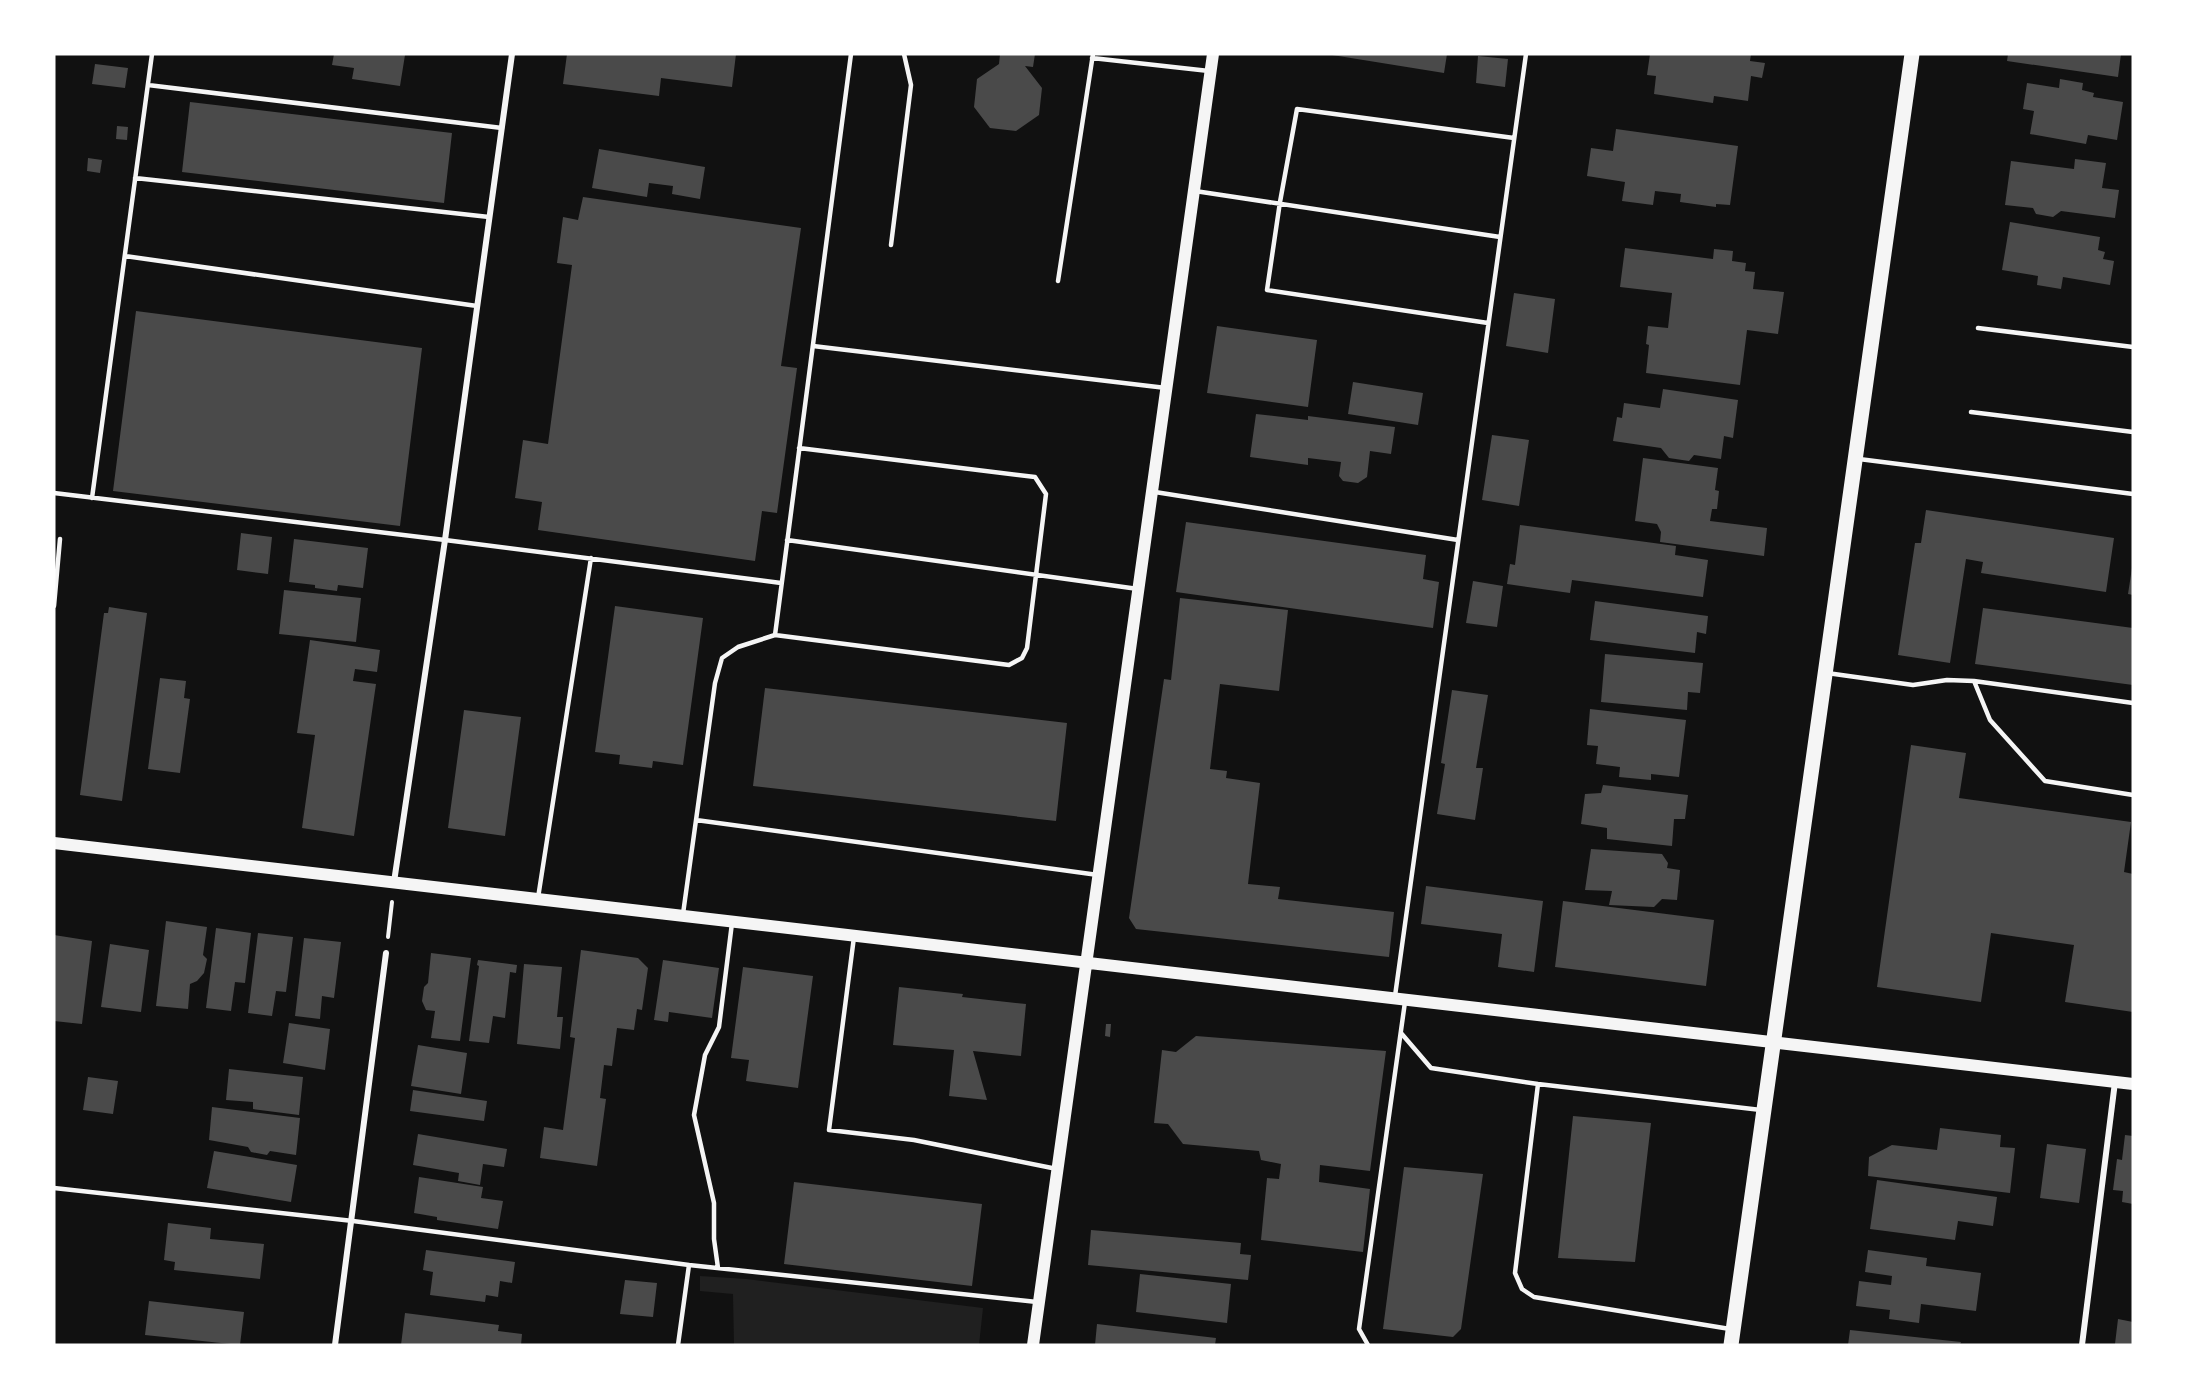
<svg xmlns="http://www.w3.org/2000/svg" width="2187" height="1399" font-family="'PT Sans',sans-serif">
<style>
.green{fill:#202020}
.building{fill:#4a4a4a}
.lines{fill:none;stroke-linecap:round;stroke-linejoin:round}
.path{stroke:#f5f5f5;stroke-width:4}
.service{stroke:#f5f5f5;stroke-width:4.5}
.minor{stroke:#f5f5f5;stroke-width:6}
.secondary{stroke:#f5f5f5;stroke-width:12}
.primary{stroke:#f5f5f5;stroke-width:15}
</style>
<rect width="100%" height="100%" fill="#111"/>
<path class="green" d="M700,1276L746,1279L983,1308L979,1345H734L733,1294L700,1291Z"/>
<path class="building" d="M334,54L405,55L400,86L352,79L354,68L332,65Z
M567,54H736L732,87L661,78L659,96L563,84Z
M1000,54H1035L1033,67L1025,66L1042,88L1039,115L1016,131L990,128L974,107L977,79L999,64Z
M1326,54H1447L1444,73Z
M1650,54H1751L1750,61L1765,63L1762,78L1751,76L1748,101L1714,96L1713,103L1654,94L1656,76L1647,75Z
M2008,54H2121L2118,77L2007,61Z
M1478,56L1508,59L1505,87L1476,83Z
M95,64L128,68L125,88L92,84Z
M2060,79L2083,83L2082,90L2094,93L2093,97L2123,102L2117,140L2088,135L2086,144L2030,134L2034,111L2023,109L2027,83L2059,88Z
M190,102L452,133L444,203L182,172Z
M117,126L128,127L127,140L116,139Z
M1616,129L1738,146L1730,205L1716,204V207L1680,202L1681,194L1655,191L1653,205L1622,201L1625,182L1587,176L1591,148L1613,151Z
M599,149L705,167L700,199L672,194L673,186L649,183L647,197L592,188Z
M88,158L102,160L100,173L87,171Z
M2075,159L2106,163L2102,188L2119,190L2115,218L2061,211L2053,217L2036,214L2033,208L2005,205L2011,161L2074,169Z
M583,197L801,228L781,366L797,368L777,513L762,511L755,561L538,530L542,502L515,498L523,440L548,444L572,265L557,263L563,217L578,220Z
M2010,222L2100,237L2098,250L2105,252L2103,259L2114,261L2110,285L2063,277L2061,289L2037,285L2038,276L2002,270Z
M1625,248L1713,259L1714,249L1733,251L1732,261L1746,263L1745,271L1755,272L1753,289L1784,292L1778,334L1747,330L1740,385L1646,373L1649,345L1646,344L1648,326L1668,328L1672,293L1620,287Z
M1514,293L1555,299L1548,353L1506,346Z
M136,311L422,348L400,526L113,491Z
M1217,326L1317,340L1308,407L1207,393Z
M1353,382L1423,393L1418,425L1348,414Z
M1663,389L1738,400L1733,438L1724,436L1721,459L1694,455L1689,461L1669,458L1661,448L1613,441L1617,417L1622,418L1624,403L1660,408Z
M1256,414L1308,420V416L1395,427L1391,454L1370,451L1367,477L1358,483L1343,481L1339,476L1341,462L1308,458V465L1250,457Z
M1492,435L1529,440L1519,506L1482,500Z
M1643,458L1718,468L1715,490L1719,491L1717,509H1712L1710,521L1767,528L1764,556L1660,542L1661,532L1657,524L1635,521Z
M1926,510L2114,538L2106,592L1981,573L1983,562L1966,559L1950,663L1898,655L1915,543H1921Z
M1186,522L1426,555L1423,579L1439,582L1433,628L1176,592Z
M1520,525L1676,546L1675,555L1708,560L1703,597L1572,580L1570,593L1507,584L1510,564L1515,565Z
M241,533L272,537L268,574L237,570Z
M294,539L368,548L363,588L338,585L337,591L315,588V585L289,582Z
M2132,568H2133V595L2128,594Z
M1473,581L1503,586L1497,627L1466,623Z
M284,590L361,598L356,642L279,634Z
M1180,598L1288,610L1279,691L1220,684L1210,769L1227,771L1226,778L1260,783L1248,884L1280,887L1278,899L1394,912L1389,957L1136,929L1129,918L1164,679L1171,680Z
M1595,601L1708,616L1706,634L1697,632L1695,653L1590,640Z
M615,606L703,618L683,765L653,761L652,768L619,764L620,755L595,752Z
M109,607L147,613L122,801L80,795L104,613H108Z
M1983,608L2133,628V685L1975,664Z
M310,640L380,650L377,672L355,669L353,681L376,684L354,836L302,828L315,735L297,733Z
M1605,654L1703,663L1700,693L1688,692L1687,710L1601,702Z
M160,678L186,681L184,698L190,699L180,773L148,769Z
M765,688L1067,723L1056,821L753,786Z
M1452,690L1488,695L1476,768H1483L1475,820L1437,814L1445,764L1441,763Z
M1590,709L1686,720L1679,777L1651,774V780L1619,777L1620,767L1596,764L1598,746L1587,745Z
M464,710L521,717L505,836L448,828Z
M1911,745L1966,753L1959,798L2131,822L2124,872L2133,874V1012L2065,1002L2074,945L1991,933L1981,1002L1877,987Z
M1603,785L1688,795L1685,819H1674L1672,846L1607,839V828L1581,824L1585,794L1601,793Z
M1591,849L1662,854L1668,863L1667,868L1680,870L1677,900L1662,899L1654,907L1609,905L1612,891L1585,890Z
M1426,886L1543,901L1534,972L1498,967L1502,934L1421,924Z
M1563,901L1714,920L1706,986L1555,967Z
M166,921L207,927L203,955L207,959L204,973L197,981L190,984L188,1009L156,1006Z
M216,928L251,933L245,983L235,982L231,1011L206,1008Z
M258,933L293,937L286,992L276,991L272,1016L248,1013Z
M54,935L92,941L82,1024L54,1021Z
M304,938L341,942L334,998L322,996L320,1019L295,1016Z
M110,944L149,950L141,1012L101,1007Z
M581,950L638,958L648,968L642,1010L637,1009L634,1030L617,1028L612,1066L604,1065L600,1098L606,1099L597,1166L540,1158L544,1127L563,1130L575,1038L570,1037Z
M431,953L471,958L460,1041L431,1038L435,1011L426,1010L422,1001L424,987L428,983Z
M478,960L517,965L516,973L510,972L505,1018L493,1016L489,1043L469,1041L479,966L477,965Z
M663,960L719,968L712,1018L669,1012L668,1022L654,1020Z
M524,964L562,967L557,1017H563L560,1049L517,1044Z
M743,967L813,976L798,1088L746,1081L749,1060L731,1058Z
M899,987L963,994L962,997L1026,1004L1021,1056L973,1051L987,1100L949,1096L954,1050L893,1045Z
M289,1023L330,1029L325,1070L283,1063Z
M1106,1024H1111L1110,1037L1105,1036Z
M1196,1036L1386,1051L1370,1171L1320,1165L1319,1182L1370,1189L1363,1252L1261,1240L1267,1178L1279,1179L1281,1164L1261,1160L1259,1151L1183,1144L1168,1124L1154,1123L1162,1050L1176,1052Z
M418,1045L467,1053L461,1094L411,1086Z
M229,1069L303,1077L299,1115L253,1109V1102L226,1100Z
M88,1077L118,1081L113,1114L83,1110Z
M413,1090L487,1101L484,1121L410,1111Z
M212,1107L300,1118L296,1155L270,1151L267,1155L251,1152L248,1147L209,1140Z
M1573,1116L1651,1123L1635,1262L1558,1258Z
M1940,1128L2001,1135L2000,1147L2015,1148L2010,1193L1868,1176L1869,1157L1892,1145L1937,1150Z
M418,1134L507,1149L504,1167L483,1164L480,1185L458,1181L459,1173L413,1165Z
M2125,1135L2133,1136V1204L2122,1202L2123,1191L2113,1190L2117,1159L2122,1160Z
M2047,1144L2086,1149L2079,1203L2040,1198Z
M214,1151L297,1165L291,1202L207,1188Z
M1404,1167L1483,1174L1461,1329L1453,1337L1383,1329Z
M419,1177L483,1187L481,1198L503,1201L498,1229L437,1220V1217L414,1213Z
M1877,1180L1997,1197L1993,1226L1958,1221L1955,1240L1870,1229Z
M794,1182L982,1204L972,1286L784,1264Z
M168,1223L211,1228L210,1239L264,1244L260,1279L174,1270L175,1262L164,1260Z
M1091,1230L1241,1243L1240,1254L1251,1255L1248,1280L1088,1265Z
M426,1250L515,1262L512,1283L500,1281L498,1297L486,1295L485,1302L430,1295L433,1272L423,1270Z
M1868,1250L1927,1258L1926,1266L1981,1273L1976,1311L1921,1304L1919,1323L1889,1319L1890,1310L1856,1306L1859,1281L1891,1285L1892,1276L1865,1272Z
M1140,1274L1231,1284L1227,1323L1136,1312Z
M625,1280L657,1283L653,1317L620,1314Z
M149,1301L244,1312L240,1345L145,1335Z
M405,1313L499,1325L498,1331L522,1334L521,1345H401Z
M2118,1319L2133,1322V1345L2115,1344Z
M1097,1324L1216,1338L1215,1345H1095Z
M1850,1330L1961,1342L1960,1345H1848Z"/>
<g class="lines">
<path class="path" d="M388,937L392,902"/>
<path class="service" d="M1092,58L1209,71
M148,85L502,128
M135,178L489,217
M1195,191L1500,237
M891,245L911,85L904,54
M125,256L477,306
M1058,281L1093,54
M1488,323L1267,290L1280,202L1297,109L1514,138
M1978,328L2133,347
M813,346L1166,388
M1971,412L2133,432
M1859,459L2133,494
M1155,492L1458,540
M54,493L445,540L781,583
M92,498L152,54
M787,540L1138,589
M54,606L60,539
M775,635L1009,665L1022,658L1027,648L1046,494L1035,477L799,448
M1827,673L1913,685L1947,680L1974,681L2133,703
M1974,681L1990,720L2045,781L2133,795
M696,820L1098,875
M538,898L591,558
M683,914L715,683L722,658L738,647L775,635L851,54
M854,937L829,1130L914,1140L1057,1169
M1395,996L1526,54
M1401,1033L1431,1068L1538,1084L1761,1110
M1538,1084L1515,1273L1522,1289L1534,1297L1730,1329
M54,1188L353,1221L689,1265L1037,1302
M718,1268L714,1239V1203L694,1115L705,1055L719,1027L732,923
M678,1345L689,1265
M1368,1345L1359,1329L1405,1002"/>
<path class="minor" d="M394,882L445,540L512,54
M335,1345L386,953
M2082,1345L2115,1082"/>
<path class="secondary" d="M54,843L2133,1084
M1033,1345L1213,54"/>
<path class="primary" d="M1731,1345L1912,54"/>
</g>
<rect width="2187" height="1399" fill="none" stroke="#ffffff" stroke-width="111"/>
</svg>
